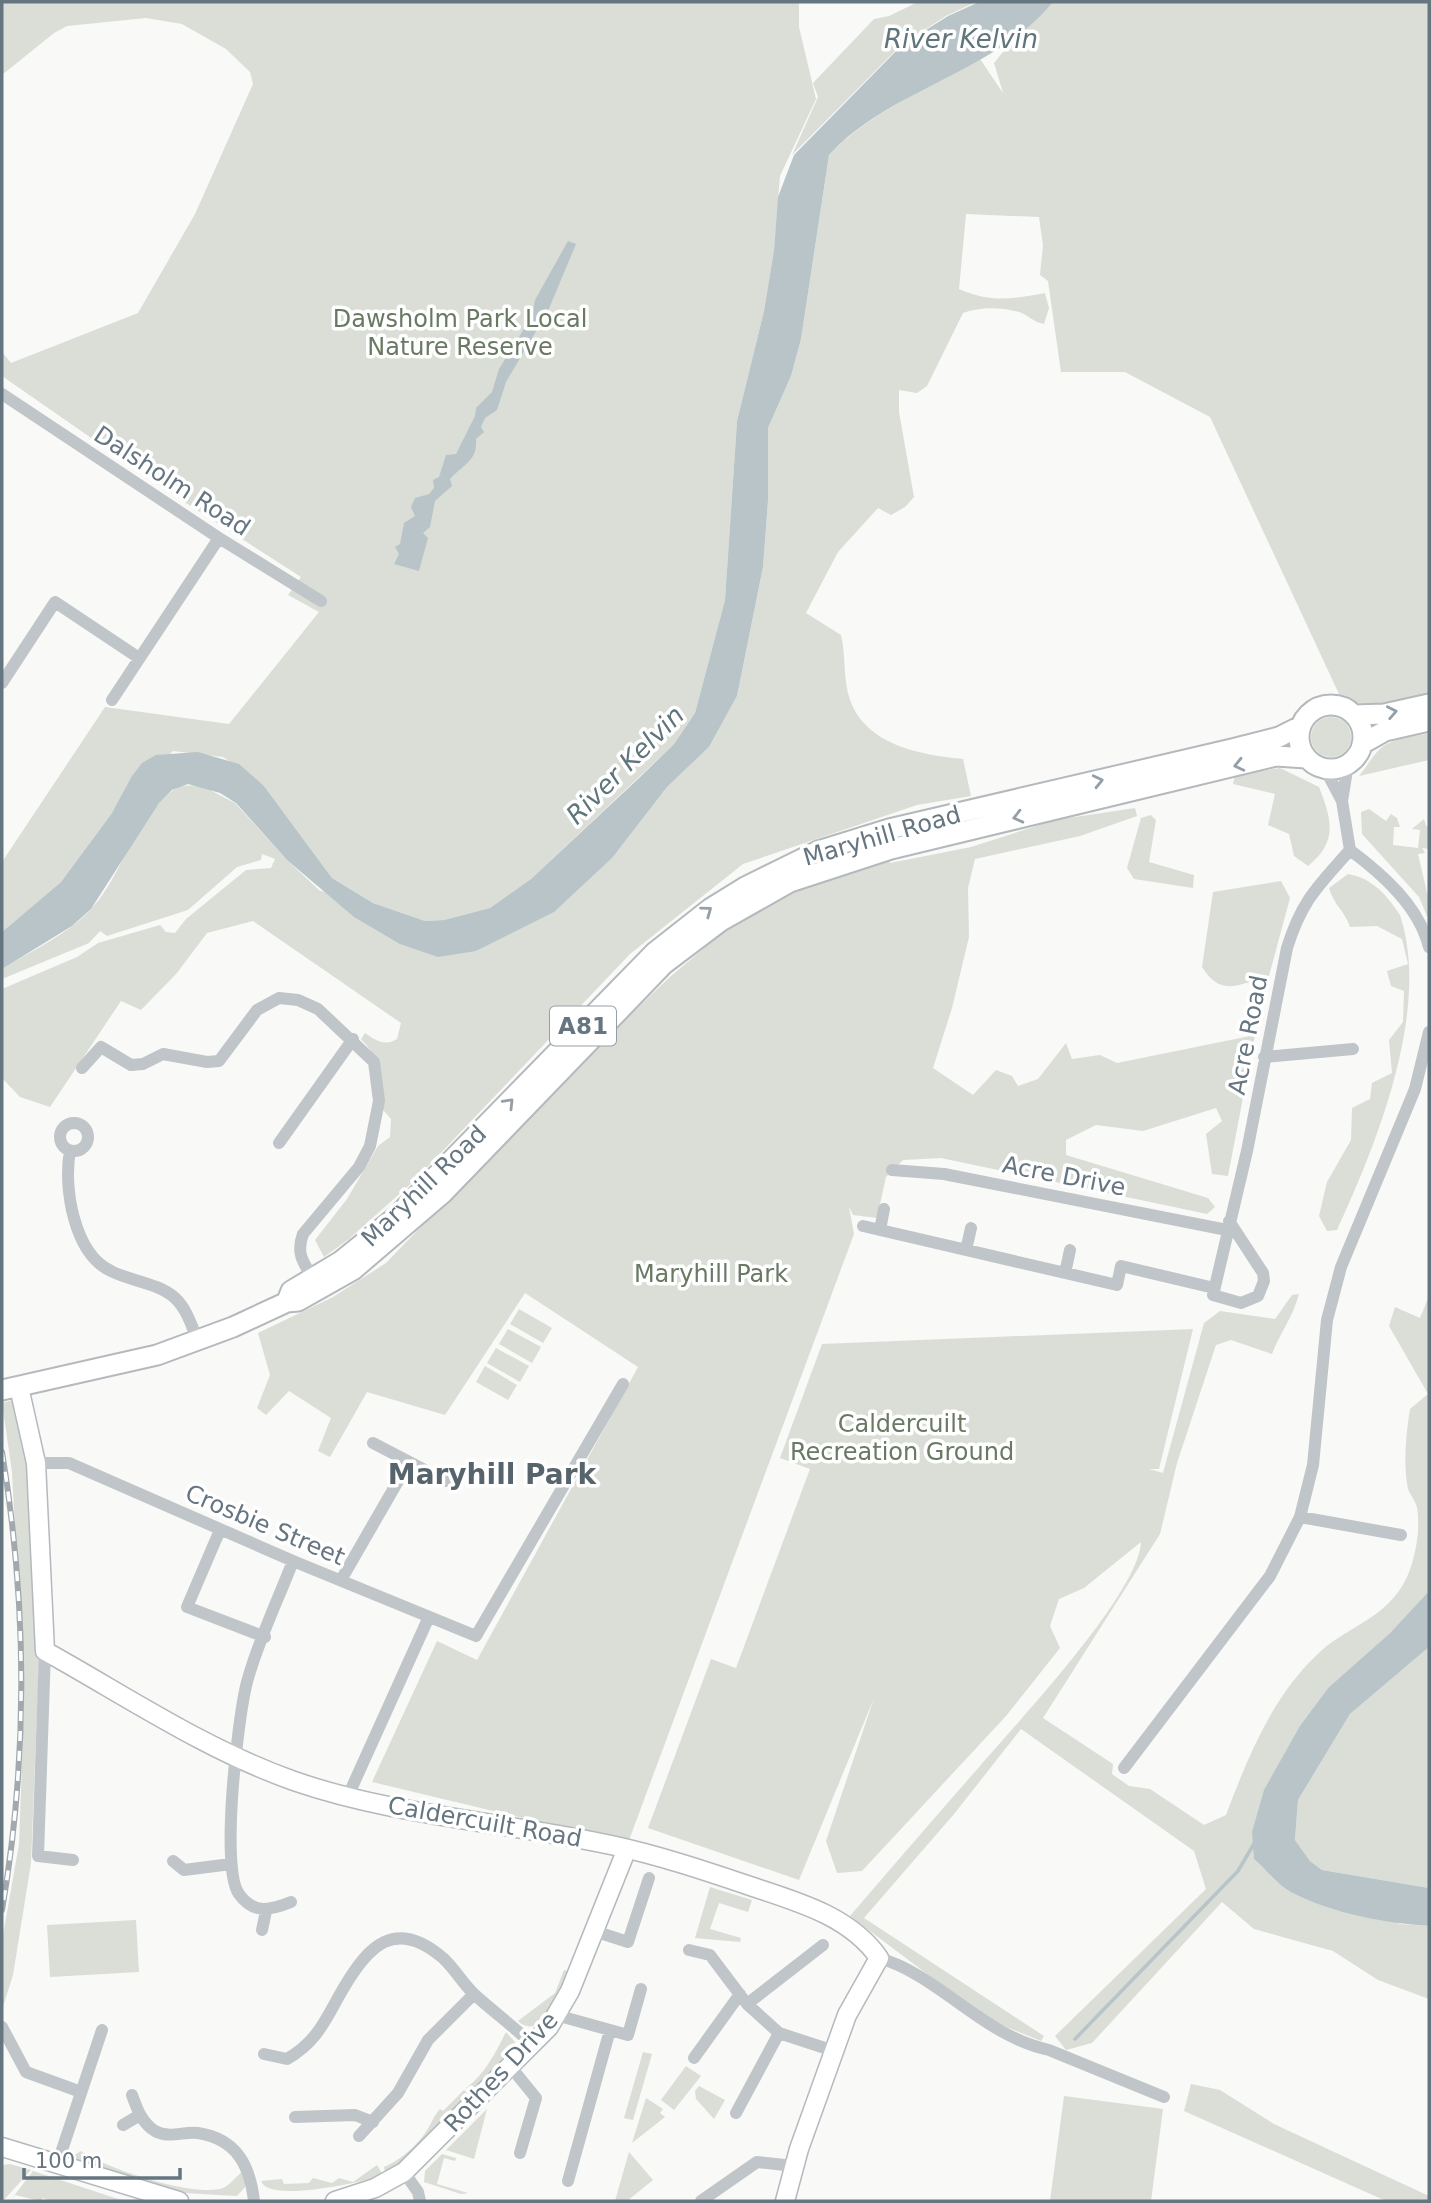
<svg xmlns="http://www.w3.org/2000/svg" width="1431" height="2203" font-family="'DejaVu Sans',sans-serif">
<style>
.green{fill:#daded7}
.water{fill:#b8c4c8}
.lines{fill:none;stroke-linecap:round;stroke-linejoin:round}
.stream{stroke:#b8c4c8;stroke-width:3.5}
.secondary-casing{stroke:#b3b9bd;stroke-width:21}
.primary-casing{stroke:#b4b9bd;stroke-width:23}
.street{stroke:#c0c5c9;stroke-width:12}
.secondary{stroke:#fff;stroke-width:18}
.primary{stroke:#fff;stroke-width:19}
.rail-casing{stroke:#a2a9ae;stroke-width:6}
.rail{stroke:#fff;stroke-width:3.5;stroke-dasharray:10;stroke-linecap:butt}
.oneway{stroke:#949fa7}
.labels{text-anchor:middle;stroke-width:7;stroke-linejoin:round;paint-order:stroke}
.shield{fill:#fff;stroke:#949fa7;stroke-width:2}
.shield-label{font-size:23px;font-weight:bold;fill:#667681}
.park-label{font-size:24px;fill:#697964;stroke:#fff}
.street-label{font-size:24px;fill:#667681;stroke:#fff}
.water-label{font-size:26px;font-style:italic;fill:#60757b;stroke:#fff}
.quarter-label{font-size:28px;font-weight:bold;fill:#57646c;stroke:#fff}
</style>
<rect width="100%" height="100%" fill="#f9f9f7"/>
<path class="green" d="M2,2H799V27L816,99L780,176L774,250L764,311L737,421L725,600L695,713L674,744L531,879L490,908L444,920L425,921L373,903L332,878L264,786L223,757L173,751L112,813L61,882L2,932V862L105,707L229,724L319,612L288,595L301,577L169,492L2,376V352L11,363L138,313L195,214L253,84L250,72L226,49L182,24L146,18L67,26L54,33L2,75Z
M918,2H976L946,16L901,45L792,155L818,97L813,83L874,19L889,16Z
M1053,2H1429V693C1397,701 1367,714 1339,694L1210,417L1125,372H1061L1048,281L1040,275L1043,245L1039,217L966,214L959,289C991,303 1012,299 1045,293L1049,308L1044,324C1033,322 1028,315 1019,312C999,307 981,307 963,313L927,386L917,393L899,390V412L914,497L905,507L891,515L878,508L838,552L806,613L841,635C846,656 843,680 850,700C866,745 921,755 963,759L971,796L917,805L743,864L630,954L415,1180L349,1239L324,1257L315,1240L347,1199L378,1146L390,1137L391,1119L382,1109C383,1076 384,1064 361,1039L365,1033C375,1040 385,1047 397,1039L401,1023L253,921L207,933L177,973L141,1010L121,1001L50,1107L20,1097L2,1078V989L77,957L98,943L160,925L166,932L175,933L186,919L246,870L271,868L275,859L262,854L261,860L237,867L188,910L107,936L100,931L89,943L2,979V969C31,951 69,934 92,908C124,873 136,811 180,786L200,785L235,803L287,860L319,890L476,951L503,936L613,857L667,787L709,747L737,696L763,567L768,501V428L791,376L801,339L829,155C865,116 932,85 980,59L1003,93L994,63L1012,41Z
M1311 737a20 20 0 1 1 40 0a20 20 0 1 1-40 0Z
M1429,733V760L1359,776C1366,768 1372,756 1380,749C1392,738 1413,737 1429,733Z
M1280,768L1319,787C1332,820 1338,842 1308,866L1294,856L1289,834L1268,825L1275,794L1233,784L1235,775Z
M1135,808L1137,816L1080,836L975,859L968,888L969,937L952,1008L933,1068L973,1095L996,1070L1012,1076L1018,1086L1038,1079L1066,1043L1072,1059L1100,1055L1117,1063L1255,1035L1228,1176L1212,1174L1206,1134L1222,1121L1216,1108L1143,1131L1096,1125L1066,1140V1155L1208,1198L1215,1207L1207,1214L941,1158L903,1160L886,1177L877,1218L853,1215L849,1207L854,1234L628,1843L372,1782L437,1641L477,1660L638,1367L525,1293L445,1415L367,1392L330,1457L318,1451L331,1418L289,1391L266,1415L257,1408L270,1375L258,1333L333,1297L386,1263L576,1066L671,976L733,924L799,885L889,859L890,863L971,847L1055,820Z
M1369,809L1386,821L1391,814L1397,818L1400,827H1394L1393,845L1418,848L1420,830L1412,829L1424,819L1426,826H1429V849L1422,848L1425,853L1418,854L1429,901V921L1419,897L1362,834L1361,812Z
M1151,815L1156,820L1149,862L1194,875L1193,888L1134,879L1127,868L1141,818Z
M1348,874C1372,878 1387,895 1400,915C1431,1008 1378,1141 1337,1230L1327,1231L1319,1216L1327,1182L1351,1140L1352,1108L1370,1099L1372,1083L1392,1073L1389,1040L1403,1022L1404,991L1391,986L1387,971L1408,964L1402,939L1377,926L1350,927C1345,911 1333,904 1329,888Z
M1281,881L1290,898L1269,976C1238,984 1222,998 1202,967L1213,892Z
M1299,1294C1293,1317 1280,1333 1272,1354L1231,1340L1216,1345L1177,1463L1160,1534L1043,1718L1113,1764L1112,1774L1129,1786L1150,1789L1204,1825L1226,1815C1248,1757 1273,1694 1321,1651C1350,1625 1385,1619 1405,1581C1415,1562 1421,1529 1417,1508C1416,1501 1410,1495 1408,1489C1403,1463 1406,1434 1410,1409L1428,1394L1389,1326L1395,1307L1420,1318L1429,1296V1591L1390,1633L1329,1687L1254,1859L1269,1872L1400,1924L1429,1926V1999L1378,1980L1333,1951L1254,1929L1222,1902L1092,2043L1066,2050L1055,2036L1206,1889L1194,1851L1021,1729L954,1814L864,1918L1044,2036L1041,2041L987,2019L850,1916C893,1866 936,1816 980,1766C1017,1723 1139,1593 1141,1542L1084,1588L1059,1599L1050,1626L1060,1648L1006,1716L862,1871L837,1873L826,1841L874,1698L799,1880L648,1828L711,1659L736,1668L810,1469L780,1458L822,1344L1193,1329L1159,1469H1149L1163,1473L1204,1323L1220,1311L1275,1319L1292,1295Z
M519,1309L552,1328L543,1343L510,1324Z
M508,1329L541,1347L532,1363L499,1344Z
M496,1348L529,1366L520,1382L487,1363Z
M485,1366L517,1385L508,1400L476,1382Z
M17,1399L31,1478L39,1664L31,1863L13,1975L2,2010V1941L19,1844L24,1707L12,1472L2,1403Z
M1429,1647V1888L1322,1870L1310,1861L1295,1840L1298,1800L1350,1714Z
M710,1887L752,1900L748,1912L719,1903L710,1929L741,1938L740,1942L695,1938Z
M136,1920L139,1972L50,1977L47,1925Z
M564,1970L567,1971C561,1987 543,2044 518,2021L555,1993Z
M506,2032L515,2042L513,2049L471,2093L466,2088C485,2074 496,2052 506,2032Z
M643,2052L652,2054L633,2120L624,2118Z
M686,2066L701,2076L674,2110L661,2100Z
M1191,2084L1220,2090L1274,2124L1429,2196V2201H1386L1184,2111Z
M699,2086L725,2100L714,2119L696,2099L695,2091Z
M464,2090L470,2095L408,2157L385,2172L384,2167C398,2161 413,2149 423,2136C431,2126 432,2118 440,2109L443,2111Z
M1064,2096L1163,2109L1151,2201H1050Z
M646,2098L663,2109L660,2113L665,2117L632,2143Z
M487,2109L474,2159L446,2150Z
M81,2151C105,2168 194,2198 223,2188C230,2185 238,2175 244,2170L246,2186L237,2196L184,2193L77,2161L71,2157Z
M629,2152L653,2180L627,2201H615Z
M442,2154L456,2158L455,2161L444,2158L437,2184L468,2193L461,2194L424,2182L425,2171Z
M10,2164L31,2170L3,2201L2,2165Z
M377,2165L383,2175C360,2183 268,2203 261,2181L282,2179L284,2184L309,2183L313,2178L332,2183L339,2178L353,2182Z
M33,2171L115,2198L127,2201H50L43,2198L40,2201L15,2195L10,2201Z"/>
<path class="water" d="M979,2H1053C995,73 889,89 829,155L801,339L791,376L768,428V501L763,567L737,696L709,747L667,787L613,857L554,912L476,951L438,957L400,944L354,917L287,860L236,803L220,793L188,784L172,790L159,803L91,909L72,926L2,969V932L61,882L112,813L132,776L142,763L156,755L198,752L239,764L264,786L332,878L373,903L425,921L444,920L490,908L531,879L638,779L674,744L695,713L725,600L737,421L764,311L774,250L778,197L794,155L902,45L948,16Z
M568,241L576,244L548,311L506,382L497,410L485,418L481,427L484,432L476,439C478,461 462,465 450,479L452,486L435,501L430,527L423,533L428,538L419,571L394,564L399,554L395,547L400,544L404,523L415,516L411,507L415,498L429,494L434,488L433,480L439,477L446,455L456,454L475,416L476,408L492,392L499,369L532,316L535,300Z
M1429,1591V1647L1350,1714L1298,1800L1295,1840L1310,1861L1322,1870L1429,1888V1926C1384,1923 1331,1913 1291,1892C1278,1885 1266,1869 1254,1859L1252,1832L1264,1790L1300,1726L1329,1687L1390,1633Z"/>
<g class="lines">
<path class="stream" d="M1075,2039L1238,1871L1255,1842"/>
<defs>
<path id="secondary" d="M19,1387L36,1463L45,1651C126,1696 206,1750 294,1781C395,1816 506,1822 611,1845C658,1855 706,1871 753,1887C799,1902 851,1917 879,1958L847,2015L799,2149L785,2201
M2,2147L179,2201
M335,2201L375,2188L404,2172L549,2027L570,1991L626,1851"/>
<path id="primary" d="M1299 737a32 32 0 1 1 64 0a32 32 0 1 1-64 0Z
M1354,715L1384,714L1429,704
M1362,744L1385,731L1429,721
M287,1301L291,1291L341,1261L397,1216L655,952L711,908L745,887L818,851L889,829L1232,749L1279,737L1301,726
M2,1390L157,1355L233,1327L287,1302L298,1301L353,1270L443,1193L664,964L721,921L790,882L891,849L1276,756L1306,758"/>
</defs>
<use href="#secondary" class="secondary-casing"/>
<use href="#primary" class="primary-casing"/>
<path class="street" d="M2,394L219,538L321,601
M2,683L55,602L139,658
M112,700L219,538
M1348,764L1342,801L1350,850
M1325,769L1342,801
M1350,850C1382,874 1419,906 1429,947
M1264,1057L1353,1049
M82,1068L101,1047L131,1065L143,1064L163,1054L207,1062L219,1061L257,1010L279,998L298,1000L318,1009L374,1062L379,1101L370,1146L359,1167L303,1234C295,1255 305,1265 316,1283
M60 1137a14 14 0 1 1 28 0a14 14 0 1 1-28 0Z
M279,1143L353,1039
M70,1151C63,1187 74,1254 111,1271C130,1281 159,1283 175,1298C187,1309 192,1327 198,1341
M892,1170L944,1174L1227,1230
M1229,1221L1263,1273L1264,1281L1258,1296L1241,1303L1213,1295L1247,1151L1287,948C1302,900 1318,886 1350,850
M863,1226L1117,1285L1121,1266L1214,1288
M880,1230L884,1209
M966,1250L971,1228
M1065,1273L1070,1250
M373,1443L446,1481
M36,1463H69L293,1561L476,1636L623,1384
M1300,1517L1401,1535
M220,1530L187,1607L265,1637
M341,1580L409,1462
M45,1651L38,1856L73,1860
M1124,1768L1270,1576L1300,1517L1313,1465L1327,1320L1341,1267L1415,1089L1429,1032
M348,1796L428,1619
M173,1861L184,1870L231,1864
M291,1902C271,1910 254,1915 239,1894C220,1869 238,1716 247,1682C258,1641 278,1600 293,1561
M262,1930L266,1911
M594,1931L628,1942L649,1878
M689,1950L710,1955L747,2004L779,2033L834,2051
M879,1958C939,1975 983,2036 1049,2050L1164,2097
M747,2004L823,1945
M556,2015L628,2035L641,1989
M2,2027L26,2072L81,2092
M264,2054L287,2059C318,2041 325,2020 343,1989C368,1946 395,1917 443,1958C455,1969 463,1984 475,1995C494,2012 514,2027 532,2044
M694,2058L740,1994
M510,2066L536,2098L520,2153
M132,2095C137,2109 142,2123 155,2131C169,2139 184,2131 198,2133C237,2139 250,2166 254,2201
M736,2113L779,2033
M295,2117L355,2115L373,2122
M123,2125L140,2115
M359,2136L398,2093L428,2040L474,1994
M57,2165L102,2030
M404,2172L418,2192L420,2201
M568,2181L610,2030
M701,2201L757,2162L794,2166"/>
<use href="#secondary" class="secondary"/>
<use href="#primary" class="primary"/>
<defs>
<path id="rail" d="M2,1452C27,1603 28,1759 2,1910"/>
</defs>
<use href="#rail" class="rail-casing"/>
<use href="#rail" class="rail"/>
</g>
<defs><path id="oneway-chevron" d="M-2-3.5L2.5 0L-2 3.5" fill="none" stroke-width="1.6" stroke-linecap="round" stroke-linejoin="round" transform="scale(1.75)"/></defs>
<g class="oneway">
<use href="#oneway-chevron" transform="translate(1392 712) rotate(-11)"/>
<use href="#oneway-chevron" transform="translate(1239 765) rotate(167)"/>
<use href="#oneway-chevron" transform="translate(1098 781) rotate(-13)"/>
<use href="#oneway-chevron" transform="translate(1018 817) rotate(166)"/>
<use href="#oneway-chevron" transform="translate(707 911) rotate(-36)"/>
<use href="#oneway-chevron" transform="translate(509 1103) rotate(-46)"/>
</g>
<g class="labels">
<rect class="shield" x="550" y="1006.5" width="66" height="39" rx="5"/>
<g class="shield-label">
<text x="583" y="1034">A81</text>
</g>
<g class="park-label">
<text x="460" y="327">Dawsholm Park Local<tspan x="460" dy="28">Nature Reserve</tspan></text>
<text x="711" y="1282">Maryhill Park</text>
<text x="902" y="1432">Caldercuilt<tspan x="902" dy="28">Recreation Ground</tspan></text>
</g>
<g class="street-label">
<text transform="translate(172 481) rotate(33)" y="8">Dalsholm Road</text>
<text transform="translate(882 836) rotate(-16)" y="8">Maryhill Road</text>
<text transform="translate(1248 1035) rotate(-79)" y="8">Acre Road</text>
<text transform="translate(1064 1176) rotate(11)" y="8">Acre Drive</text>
<text transform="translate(424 1186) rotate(-44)" y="8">Maryhill Road</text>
<text transform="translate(265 1525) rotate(23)" y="8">Crosbie Street</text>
<text transform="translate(485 1822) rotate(10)" y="8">Caldercuilt Road</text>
<text transform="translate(501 2072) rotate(-47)" y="8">Rothes Drive</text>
</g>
<g class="water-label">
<text x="961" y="48">River Kelvin</text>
<text transform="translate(625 765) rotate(-45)" y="9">River Kelvin</text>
</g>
<g class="quarter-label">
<text x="492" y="1484">Maryhill Park</text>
</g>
</g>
<rect width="1431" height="2203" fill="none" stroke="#667681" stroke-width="7"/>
<path d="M24 2168v10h156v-10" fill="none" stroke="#667681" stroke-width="3.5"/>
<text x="35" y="2168" font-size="21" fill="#667681" stroke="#ffffff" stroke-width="5" paint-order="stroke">100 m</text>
</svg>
